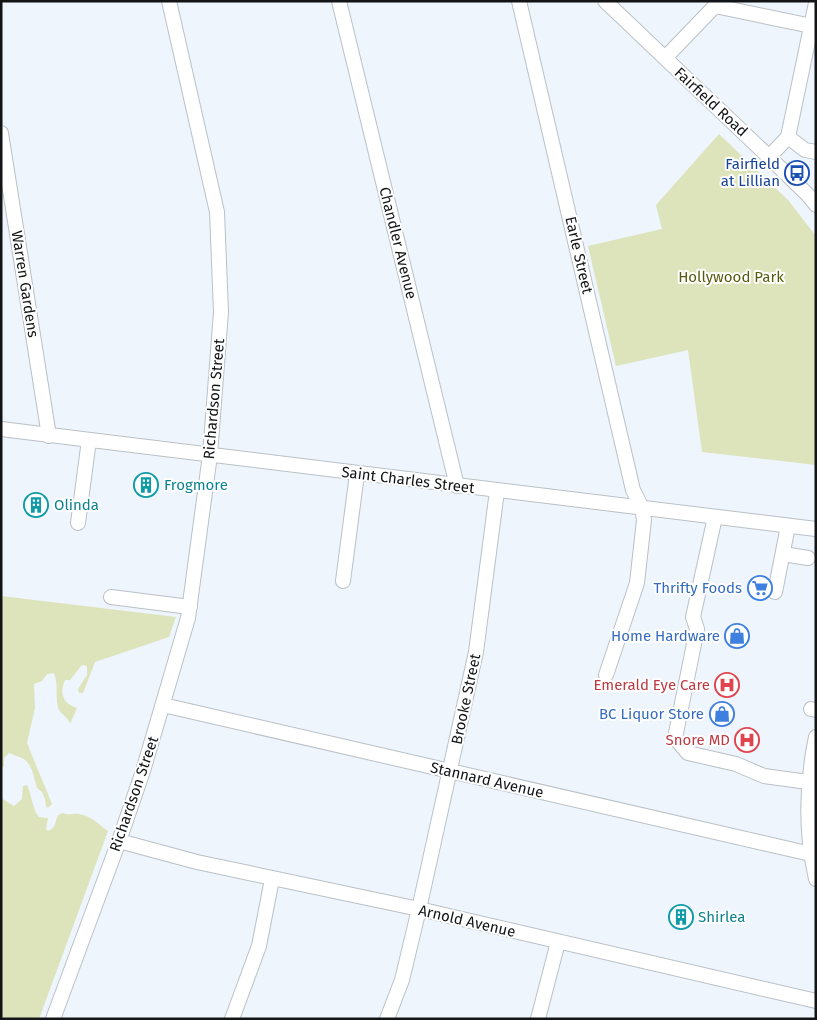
<svg xmlns="http://www.w3.org/2000/svg" width="817" height="1020" font-family="'Fira Sans',sans-serif">
<style>
.green{fill:#dde3ba}
.lines{fill:none;stroke-linecap:round;stroke-linejoin:round}
.minor-casing{stroke:#bac0c6;stroke-width:16}
.minor{stroke:#fff;stroke-width:14}
.labels{text-anchor:middle;stroke-width:4;stroke-linejoin:round;paint-order:stroke}
.street-label{font-size:15px;fill:#121416;stroke:#fff}
.transit-label{font-size:15px;fill:#164399;stroke:#fff;text-anchor:end}
.park-label{font-size:15px;fill:#575c0c;stroke:#fff}
.culture-label{font-size:15px;fill:#0d838f;stroke:#fff;text-anchor:start}
.shop-label{font-size:15px;fill:#366cbe;stroke:#fff;text-anchor:end}
.health-label{font-size:15px;fill:#be3a42;stroke:#fff;text-anchor:end}
</style>
<rect width="100%" height="100%" fill="#eef5fc"/>
<path class="green" d="M719,134L788,200L816,236V465L702,452L688,350L616,366L588,246L662,229L656,205Z
M1,596L176,617L169,637L95,662L83,693H79L78,689L87,675V666L82,665L70,680H65C59,693 63,704 77,708L70,724C68,716 60,715 58,707C55,695 59,687 54,673L47,674L42,681L34,684L35,708L27,743L52,804L48,808L46,806L45,799L42,792L37,788L32,770L28,763L24,759L9,753L4,758V766L1,768Z
M27,785C32,795 32,809 39,817L48,818L46,829L48,831C56,828 55,822 58,815L63,813C69,816 73,813 79,814C94,817 97,824 108,831L39,1019H1V798L14,806L22,799L23,786Z"/>
<g class="lines">
<defs>
<path id="minor" d="M339,1L457,486
M519,1L633,490L642,508L644,520L637,583L606,675
M605,1L769,157L808,195L816,205
M665,58L715,6L816,27
M1,133L49,436
M788,137L805,150L816,152
M769,157L788,137L816,3
M1,429L816,529
M715,517L693,617L697,629L675,738L688,753L736,764L764,776L808,782
M78,523L89,440
M783,554L808,558
M343,581L357,474
M775,592L788,526
M111,597L190,607
M163,705L811,854L816,857
M811,709L816,710
M816,737C806,785 805,831 816,879
M119,841L197,862L419,909L816,1001
M53,1019L119,841L143,771L188,618L210,455L221,312L217,212L169,1
M232,1019L259,946L272,879
M387,1019L402,980L419,909L476,652L497,491
M538,1019L558,942"/>
</defs>
<use href="#minor" class="minor-casing"/>
<use href="#minor" class="minor"/>
</g>
<defs>
<symbol id="bus-ring" viewBox="-11 -11 22 22"><circle r="9.5" fill="#fff" stroke="#1a4fb4" stroke-width="1.5"/><path d="M-5-6H5V4H4V6H2V4H-2V6H-4V4H-5ZM-3.5-4V0h7V-4ZM-3.5 1.2v1.5H-2V1.2ZM2 1.2v1.5H3.5V1.2Z" fill="#1a4fb4"/></symbol>
<symbol id="building-ring" viewBox="-11 -11 22 22"><circle r="9.5" fill="#fff" stroke="#0f9aa8" stroke-width="1.5"/><path d="M-4-6H4V6H1V3H-1V6H-4ZM-2.5-4.3h1.7v1.8h-1.7ZM.8-4.3h1.7v1.8H.8ZM-2.5-1h1.7V.8h-1.7ZM.8-1h1.7V.8H.8Z" fill="#0f9aa8"/></symbol>
<symbol id="supermarket-ring" viewBox="-11 -11 22 22"><circle r="9.5" fill="#fff" stroke="#3f7fe0" stroke-width="1.5"/><path d="M-6-5.5h2.5l.6 2H6L4.5 2H-2.5L-4.4-4H-6ZM-1.5 3.2a1.3 1.3 0 1 0 .1 0ZM3 3.2a1.3 1.3 0 1 0 .1 0Z" fill="#3f7fe0"/></symbol>
<symbol id="shop-ring" viewBox="-11 -11 22 22"><circle r="9.5" fill="#fff" stroke="#3f7fe0" stroke-width="1.5"/><path d="M-5-2.5h2.3a2.7 3.5 0 0 1 5.4 0H5L5.5 6h-11ZM-1.5-2.5h3a1.5 2.3 0 0 0-3 0Z" fill="#3f7fe0"/></symbol>
<symbol id="hospital-ring" viewBox="-11 -11 22 22"><circle r="9.5" fill="#fff" stroke="#e0444e" stroke-width="1.5"/><path d="M-5-5h3v3.5h4V-5h3V5h-3V1.5h-4V5h-3Z" fill="#e0444e"/></symbol>
</defs>
<g fill-rule="evenodd">
<use href="#bus-ring" x="783" y="159" width="28" height="28"/>
<use href="#building-ring" x="132" y="471" width="28" height="28"/>
<use href="#building-ring" x="22" y="491" width="28" height="28"/>
<use href="#supermarket-ring" x="746" y="574" width="28" height="28"/>
<use href="#shop-ring" x="723" y="622" width="28" height="28"/>
<use href="#hospital-ring" x="713" y="671" width="28" height="28"/>
<use href="#shop-ring" x="708" y="700" width="28" height="28"/>
<use href="#hospital-ring" x="733" y="726" width="28" height="28"/>
<use href="#building-ring" x="667" y="903" width="28" height="28"/>
</g>
<g class="labels">
<g class="street-label">
<text transform="translate(711 102) rotate(43)" y="5">Fairfield Road</text>
<text transform="translate(398 243) rotate(76)" y="5">Chandler Avenue</text>
<text transform="translate(579 255) rotate(77)" y="5">Earle Street</text>
<text transform="translate(25 284) rotate(81)" y="5">Warren Gardens</text>
<text transform="translate(214 399) rotate(-85)" y="5">Richardson Street</text>
<text transform="translate(408 480) rotate(7)" y="5">Saint Charles Street</text>
<text transform="translate(466 699) rotate(-78)" y="5">Brooke Street</text>
<text transform="translate(487 780) rotate(13)" y="5">Stannard Avenue</text>
<text transform="translate(134 794) rotate(-71)" y="5">Richardson Street</text>
<text transform="translate(467 921) rotate(13)" y="5">Arnold Avenue</text>
</g>
<g class="transit-label">
<text x="780" y="169">Fairfield<tspan x="780" dy="17">at Lillian</tspan></text>
</g>
<g class="park-label">
<text x="731" y="282">Hollywood Park</text>
</g>
<g class="culture-label">
<text x="164" y="490">Frogmore</text>
<text x="54" y="510">Olinda</text>
<text x="698" y="922">Shirlea</text>
</g>
<g class="shop-label">
<text x="742" y="593">Thrifty Foods</text>
<text x="720" y="641">Home Hardware</text>
<text x="704" y="719">BC Liquor Store</text>
</g>
<g class="health-label">
<text x="710" y="690">Emerald Eye Care</text>
<text x="730" y="745">Snore MD</text>
</g>
</g>
<rect width="817" height="1020" fill="none" stroke="#121416" stroke-width="5"/>
</svg>
